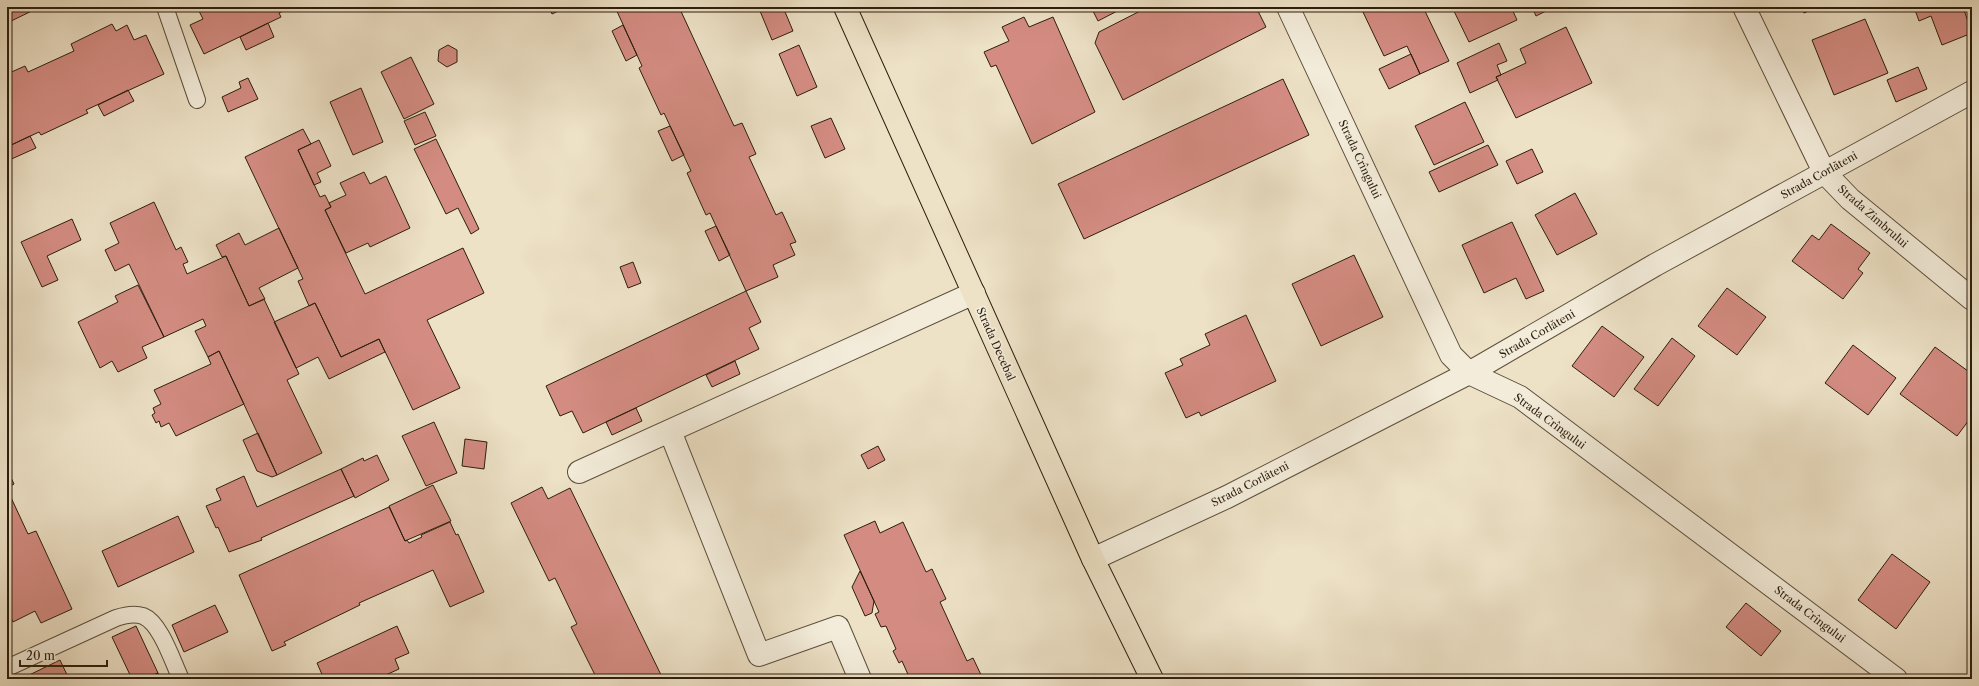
<svg xmlns="http://www.w3.org/2000/svg" width="1979" height="686" font-family="'Libre Caslon Text',serif">
<style>
.building{fill:#d48c82;stroke:#2c1e0e}
.lines{fill:none;stroke-linecap:round;stroke-linejoin:round}
.lane-casing{stroke:#5c4f3c;stroke-width:18}
.street-casing{stroke:#5c4f3c;stroke-width:24}
.primary-casing{stroke:#2c1e0e;stroke-width:24}
.lane{stroke:#f3ecda;stroke-width:16}
.street{stroke:#f3ecda;stroke-width:22}
.primary{stroke:#ede1c6;stroke-width:22}
.labels{text-anchor:middle;stroke-width:3.5;stroke-linejoin:round;paint-order:stroke}
.street-label{font-size:11px;fill:#2c1e0e;stroke:#f3ecda}
</style>
<rect width="100%" height="100%" fill="#ede1c6"/>
<filter id="stains"><feTurbulence type="fractalNoise" baseFrequency=".005" numOctaves="4"/><feColorMatrix values="0 0 0 0 .2 0 0 0 0 .09 0 0 0 0 .02 0 0 0 .5 -.17"/></filter>
<radialGradient id="worn" r=".72"><stop offset=".6" stop-color="#630" stop-opacity="0"/><stop offset="1" stop-color="#630" stop-opacity=".3"/></radialGradient>
<path class="building" d="M7,7H40L7,23Z
M197,7H291L279,13L281,17L204,54L190,25L203,19Z
M549,7H567L552,14Z
M615,7H679L734,126L742,123L756,154L749,157L776,215L782,212L796,242L790,244L795,255L773,265L778,277L746,291L710,213L706,215L687,173L691,171L664,113L661,115L639,68L642,66Z
M770,7H783L793,31L772,40L760,11Z
M1091,7H1125L1098,21Z
M1148,7H1256L1266,27L1123,100L1095,43L1099,32Z
M1368,7H1423L1449,61L1420,74L1407,46L1384,56L1362,10Z
M1452,7H1511L1517,20L1469,42Z
M1532,7H1554L1536,16Z
M1802,7H1818L1804,13Z
M1914,7H1963L1972,33L1942,45L1931,16L1919,21Z
M1024,17L1029,27L1053,17L1095,112L1032,144L996,65L991,67L984,52L1009,41L1002,27Z
M1865,19L1888,73L1834,95L1812,40Z
M268,23L274,37L246,50L240,37Z
M112,24L116,31L127,25L134,40L146,35L164,74L86,110L88,113L41,135L39,132L7,147V74L25,66L28,72L74,51L71,44Z
M623,25L637,55L626,61L612,31Z
M1566,27L1592,83L1516,118L1496,77L1526,63L1520,49Z
M1499,43L1507,61L1497,65L1501,75L1496,77L1498,80L1470,93L1457,63Z
M448,45L457,50V62L447,67L438,61L439,50Z
M799,45L817,87L797,96L779,54Z
M1411,54L1420,74L1389,89L1379,69Z
M411,57L434,104L404,119L381,72Z
M1918,67L1927,89L1896,102L1887,80Z
M248,78L258,99L228,112L222,97L241,88L239,82Z
M1283,79L1309,135L1084,239L1058,184Z
M361,88L383,142L353,155L330,102Z
M128,90L134,101L104,116L98,105Z
M1465,102L1484,142L1434,165L1415,126Z
M425,112L436,136L415,145L404,121Z
M831,118L845,149L825,158L811,126Z
M670,126L684,155L672,161L658,131Z
M303,129L311,144L298,150L320,197L325,195L331,207L325,210L365,294L463,248L484,293L427,320L460,388L413,410L379,339L341,357L315,303L309,306L298,281L303,279L245,157Z
M30,136L36,148L7,161V147Z
M436,139L479,229L471,234L458,208L446,214L414,149Z
M319,140L331,166L317,173L321,182L314,185L298,150Z
M1488,145L1498,165L1439,192L1429,172Z
M1532,149L1543,172L1517,184L1506,161Z
M364,172L370,184L386,176L410,228L370,247L368,243L346,253L325,210L331,207L329,203L346,195L340,183Z
M1575,193L1597,234L1557,255L1535,215Z
M154,202L176,250L181,247L188,262L183,264L187,274L226,256L249,306L264,299L299,374L287,380L322,453L277,475L219,351L208,357L195,331L206,326L203,319L164,337L129,264L115,271L105,250L119,243L110,223Z
M72,219L81,240L47,256L58,280L42,287L21,242Z
M1512,222L1544,291L1526,299L1516,278L1484,293L1462,245Z
M1831,224L1870,253L1858,269L1863,273L1843,299L1792,261L1812,235L1819,240Z
M716,226L730,255L719,261L705,231Z
M279,228L298,268L259,288L265,299L249,306L226,256L222,257L216,245L239,233L245,245Z
M1354,255L1383,317L1321,346L1292,284Z
M633,262L641,283L628,288L620,267Z
M138,285L164,337L142,347L147,358L118,372L112,361L100,368L78,322L118,302L115,296Z
M1727,288L1766,317L1737,355L1698,326Z
M746,291L761,322L749,328L759,349L583,433L572,411L560,416L546,386Z
M315,303L341,357L379,339L385,352L329,379L318,357L296,368L274,322Z
M1246,315L1276,381L1201,416L1199,412L1186,418L1165,373L1183,365L1180,359L1210,345L1205,334Z
M1602,326L1644,357L1614,397L1572,366Z
M1672,338L1695,356L1658,406L1634,389Z
M1853,345L1896,378L1868,415L1825,383Z
M1935,347L1972,374V416L1957,436L1900,394Z
M219,351L244,404L176,436L169,423L161,427L159,421L156,423L152,415L155,413L153,408L161,404L154,390L211,364L208,357Z
M735,361L740,374L712,387L706,375Z
M636,408L642,421L612,435L606,422Z
M434,422L457,473L426,486L402,436Z
M258,433L277,475L272,477L257,471L243,440Z
M465,439L487,442L484,469L462,466Z
M878,446L885,460L868,469L861,455Z
M377,455L389,480L355,498L341,469L363,458L364,461Z
M7,469L14,484L7,488Z
M341,469L354,496L261,538L262,540L229,552L218,527L216,528L206,506L221,500L216,489L244,476L257,507Z
M433,485L451,521L405,541L389,506Z
M542,487L548,499L570,488L663,679H603L602,677L597,679L571,627L577,624L555,578L549,581L511,503Z
M7,489L28,534L36,531L72,609L41,623L35,611L13,622L7,610Z
M389,507L405,541L407,540L409,543L422,537L421,535L450,522L456,535L458,534L484,592L450,607L433,570L359,603L360,605L284,642L286,645L272,651L239,575Z
M178,516L194,552L118,587L102,551Z
M875,521L880,533L903,522L926,572L932,569L946,599L940,602L967,661L973,658L983,679H910L902,661L899,663L893,651L896,649L886,626L881,627L875,614L879,612L844,535Z
M1892,554L1930,582L1896,629L1858,600Z
M860,571L874,601L872,613L865,616L852,587Z
M1746,603L1781,631L1761,656L1726,627Z
M215,605L228,632L184,652L172,625Z
M136,626L158,673L144,679H132L112,637Z
M397,626L409,653L395,659L399,669L377,679H324L317,663Z
M60,660L69,679H21Z
M158,673L161,679H144Z"/>
<g class="lines">
<defs>
<path id="lane" d="M165,7L197,100
M7,668L116,618C125,615 134,613 143,616C161,623 173,663 181,679"/>
<path id="street" d="M1288,7L1451,355L1469,373L1520,397L1896,679
M1744,7L1824,172L1850,199L1972,299
M670,431L759,655L838,627L860,679
M579,472L974,293
M1093,559L1227,497L1469,373L1655,265L1972,92"/>
<path id="primary" d="M845,7L1093,559L1152,679"/>
</defs>
<use href="#lane" class="lane-casing"/>
<use href="#street" class="street-casing"/>
<use href="#primary" class="primary-casing"/>
<use href="#lane" class="lane"/>
<use href="#street" class="street"/>
<use href="#primary" class="primary"/>
</g>
<g class="labels">
<g class="street-label">
<text transform="translate(1360 159) rotate(65)" y="4">Strada Crîngului</text>
<text transform="translate(1819 175) rotate(-29)" y="4">Strada Corlăteni</text>
<text transform="translate(1873 216) rotate(41)" y="4">Strada Zimbrului</text>
<text transform="translate(1537 334) rotate(-30)" y="4">Strada Corlăteni</text>
<text transform="translate(996 344) rotate(66)" y="4">Strada Decebal</text>
<text transform="translate(1550 421) rotate(36)" y="4">Strada Crîngului</text>
<text transform="translate(1250 484) rotate(-27)" y="4">Strada Corlăteni</text>
<text transform="translate(1810 614) rotate(37)" y="4">Strada Crîngului</text>
</g>
</g>
<rect width="1979" height="686" fill="none" stroke="#ede1c6" stroke-width="24"/>
<rect x="8" y="8" width="1963" height="670" fill="none" stroke="#2c1e0e" stroke-width="2"/>
<rect x="12" y="12" width="1955" height="662" fill="none" stroke="#2c1e0e"/>
<path d="M20 660v6h87v-6" fill="none" stroke="#2c1e0e" stroke-width="2"/>
<text x="26" y="660" font-size="12" fill="#2c1e0e" stroke="#f3ecda" stroke-width="3" paint-order="stroke">20 m</text>
<rect width="100%" height="100%" filter="url(#stains)"/>
<rect width="100%" height="100%" fill="url(#worn)"/>
</svg>
